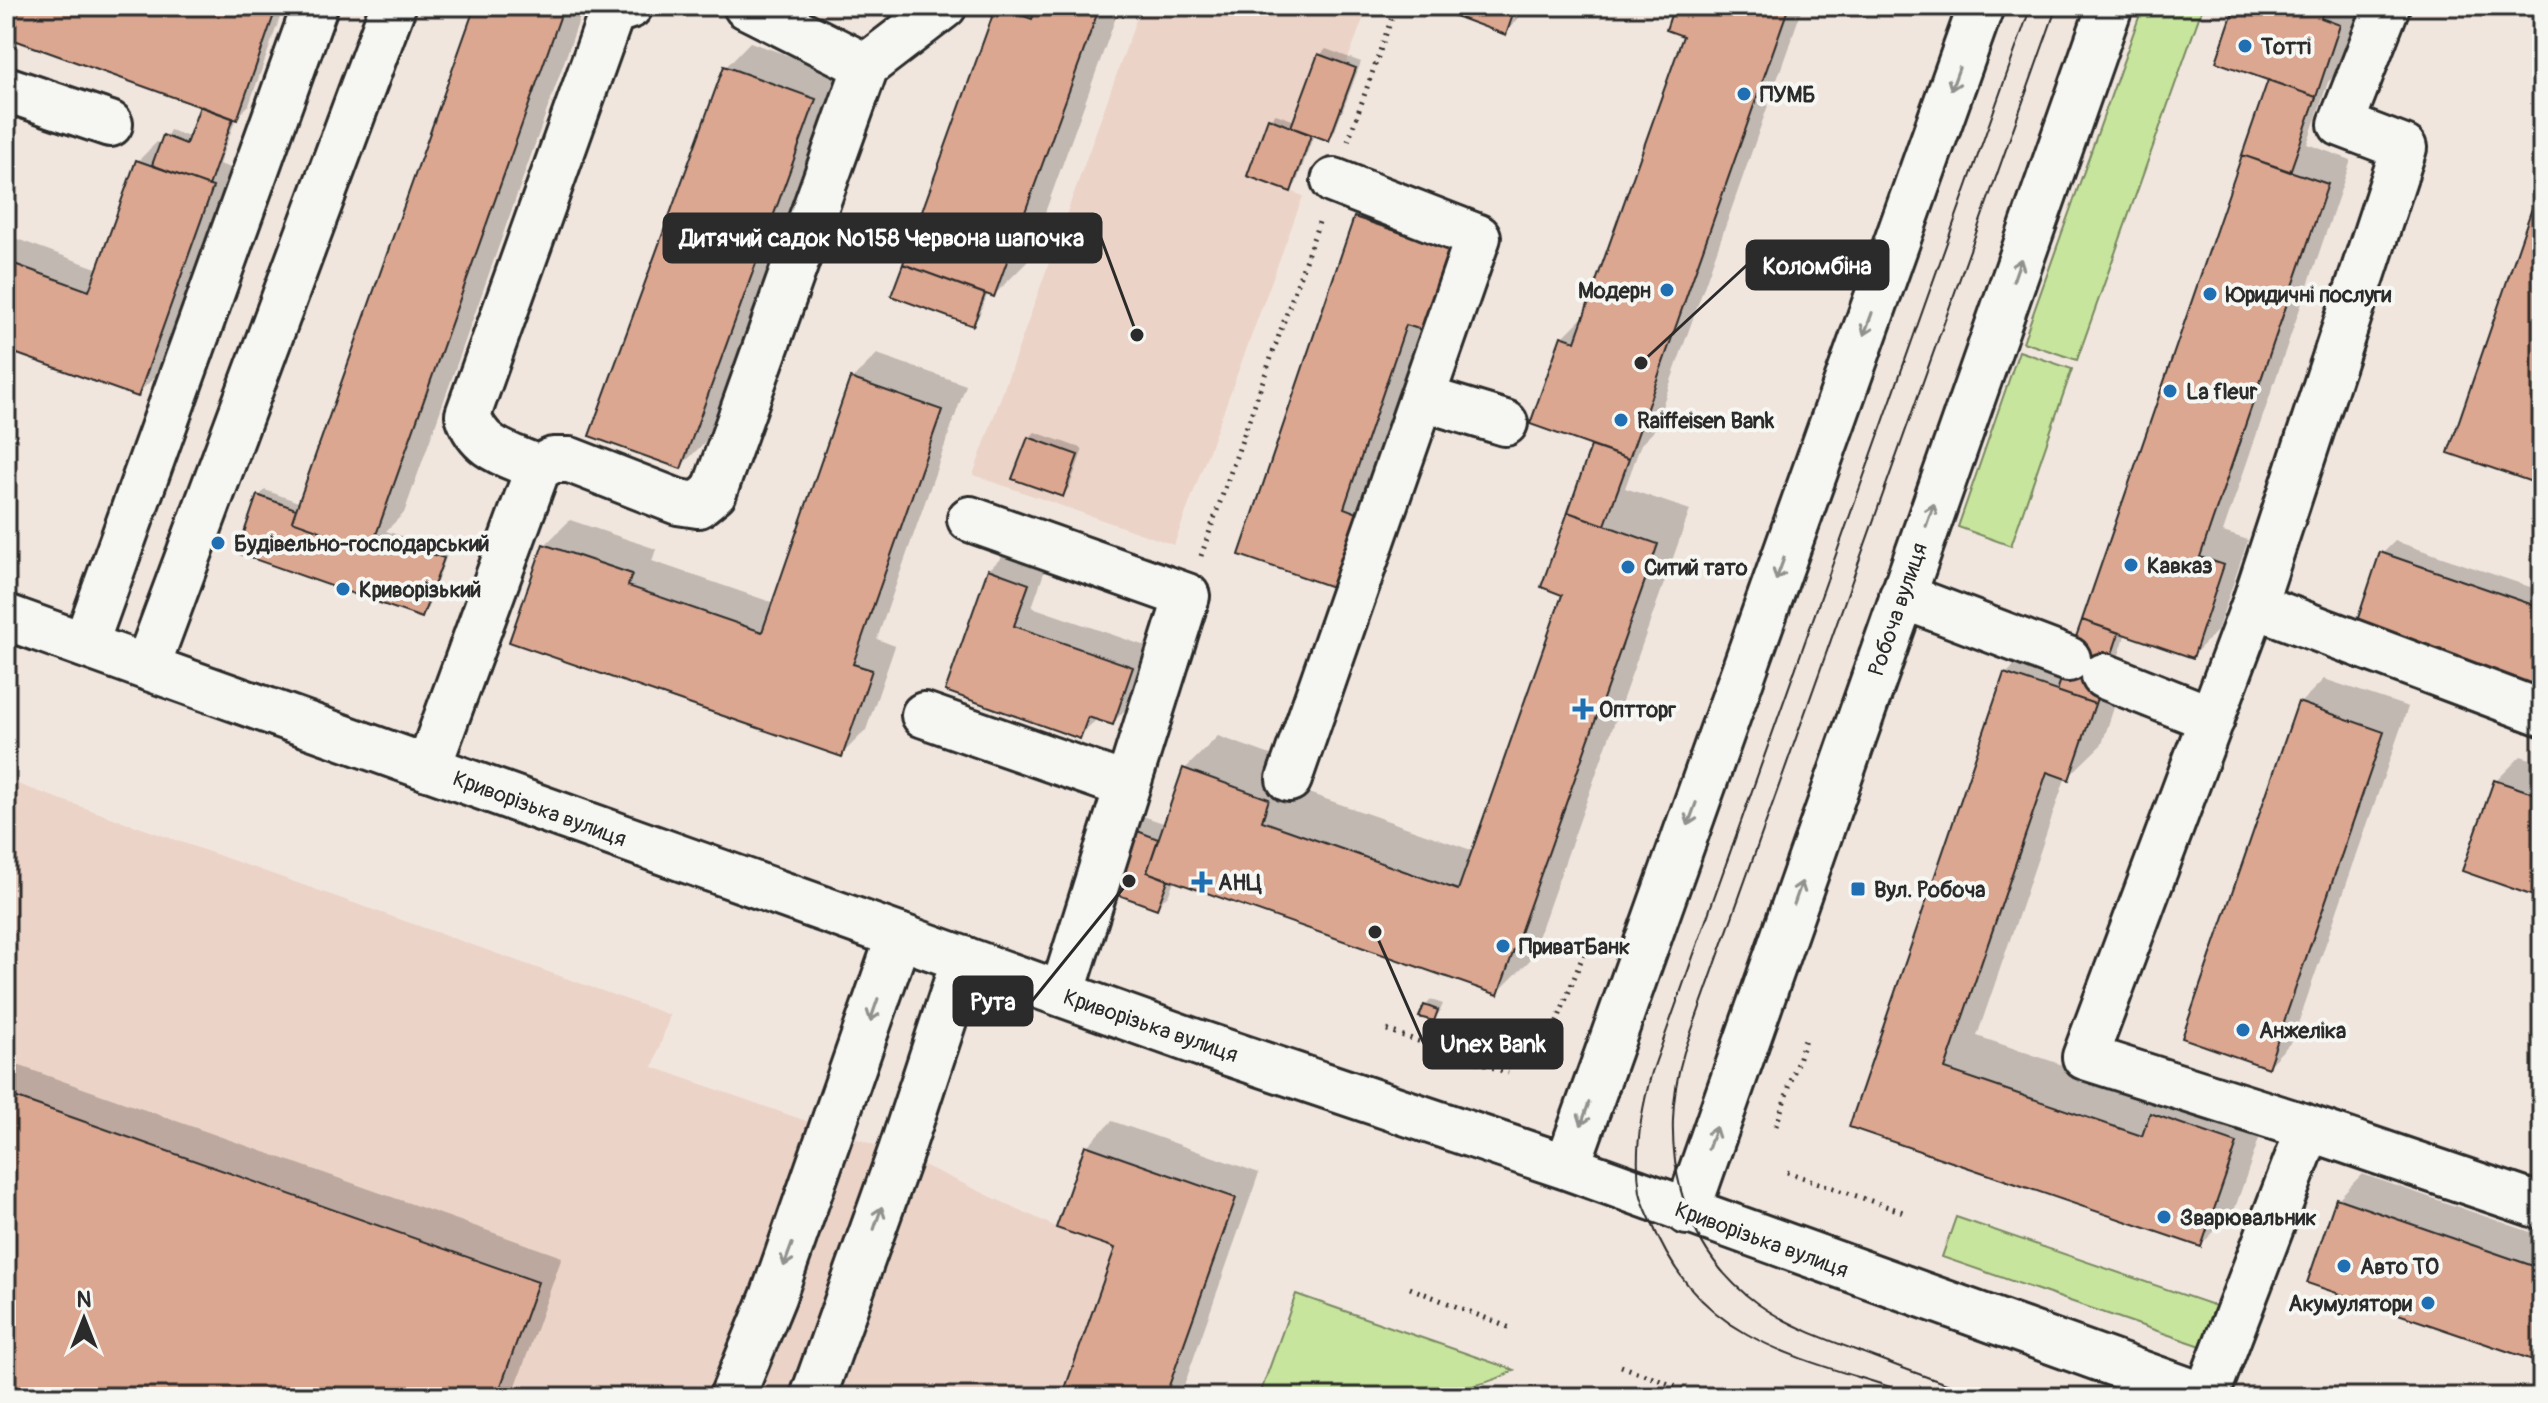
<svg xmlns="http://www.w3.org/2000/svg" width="2548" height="1403" font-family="Pangolin,sans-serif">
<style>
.built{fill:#ebd3c7}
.green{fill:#c7e59c;stroke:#798864;stroke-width:2}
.shadow{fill:#0003}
.building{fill:#dca790;stroke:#2b2b2b;stroke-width:2}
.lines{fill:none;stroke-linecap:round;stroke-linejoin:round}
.minor-casing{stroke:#2b2b2b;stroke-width:50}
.major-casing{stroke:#2b2b2b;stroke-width:50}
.path{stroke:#2b2b2b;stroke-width:5;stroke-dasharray:2 6;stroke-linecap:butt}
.minor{stroke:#f6f6f2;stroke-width:44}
.major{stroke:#f6f6f2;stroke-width:44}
.tram{stroke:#2b2b2b;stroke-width:2}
.oneway{stroke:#90908e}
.poi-dot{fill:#1f6fb2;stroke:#f6f6f2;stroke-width:3}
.labels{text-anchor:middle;stroke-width:8;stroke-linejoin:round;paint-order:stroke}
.poi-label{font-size:22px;font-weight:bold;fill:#2b2b2b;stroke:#f6f6f2;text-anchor:start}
.street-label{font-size:22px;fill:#2b2b2b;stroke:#f6f6f2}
.leader{fill:none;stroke:#2b2b2b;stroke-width:3}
.callout-dot{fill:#2b2b2b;stroke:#f6f6f2;stroke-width:3}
.callout{fill:#2b2b2b;stroke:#2b2b2b;stroke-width:3}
.callout-label{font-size:24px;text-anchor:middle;font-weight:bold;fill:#fff}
</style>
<rect width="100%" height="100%" fill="#f1e6de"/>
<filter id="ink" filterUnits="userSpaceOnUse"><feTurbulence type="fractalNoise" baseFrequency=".0125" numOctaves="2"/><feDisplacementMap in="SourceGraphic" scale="16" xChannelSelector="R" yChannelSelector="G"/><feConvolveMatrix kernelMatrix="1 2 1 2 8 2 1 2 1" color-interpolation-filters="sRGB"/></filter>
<g filter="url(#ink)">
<path class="built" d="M1141,6H1368L1346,64L1356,68L1329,141L1311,135L1291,191L1303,196L1174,545L973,475Z
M6,780L670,1015L653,1067L900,1154L1056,1227L1085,1145L1236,1198L1165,1397H6Z"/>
<path class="green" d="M2143,6H2203L2077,360L2023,342Z
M2019,351L2072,369L2011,546L1958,527Z
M1956,1217L2216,1306L2201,1346L1942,1257Z
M1296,1294L1514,1370C1464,1403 1324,1397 1259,1397Z"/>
<path class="shadow" d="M6,6H284L249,105L236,118L219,164L231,168L157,375L137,394L6,348V235L99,269L138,161L157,142L162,144L170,130L190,137L202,105L6,35Z
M477,6H584L404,513L386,531L448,552L427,610L421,616L239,552L259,496L265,490L301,503Z
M999,6H1120L1027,262L994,295L988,293L978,318L972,324L893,295Z
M1432,6H1523L1518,19L1506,32Z
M1676,6H1803L1653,432L1641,444L1625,488L1690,510L1530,960L1497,993L1174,880L1169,894L1156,907L1104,888L1140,815L1166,824L1185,769L1218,736L1301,766L1294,788L1474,851L1565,594L1544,585L1594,444L1563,337L1587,313L1685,35Z
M2237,6H2362L2340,70L2328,82L2307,144L2351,160L2223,532L2248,540L2217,631L2192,656L2126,633L2115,667L2126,671L2102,744L2068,777L2066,776L1977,1036L2166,1100L2269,1110L2234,1211L2201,1245L1851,1126L2006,674L2039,641L2073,652L2270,79Z
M750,42L840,74L705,442L680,467L726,67Z
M1326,49L1361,62L1334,133L1328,139L1314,134L1296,184L1290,190L1270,119L1276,114L1295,121L1320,55Z
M6,89L21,94L6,136Z
M2542,185V469L2531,480Z
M1380,193L1476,225L1420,328L1367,483L1384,489L1335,586L1356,218Z
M877,354L966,385L877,639L895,646L866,730L841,755L512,640L545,545L570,520L656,549L652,561L774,603L852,379Z
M1035,432L1083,449L1069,488L1063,494L1029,438Z
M2395,541L2542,591V690L2382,554Z
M1008,551L1047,564L1032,607L1151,648L1131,704L1112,723L1098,718L1080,736L947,690L989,570Z
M2324,679L2408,707L2292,1041L2268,1066L2300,703Z
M2521,756L2542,763V897L2465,870L2496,781Z
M1431,1000L1443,1004L1439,1013L1433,1019L1425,1006Z
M6,1061L562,1257L512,1397H6Z
M1112,1121L1259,1173L1180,1397H1064L1118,1247L1059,1226L1087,1146Z
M2362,1174L2542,1236V1361L2338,1199Z"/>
<path class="building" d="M6,6H277L237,120L6,37Z
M475,6H564L371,549L292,521Z
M996,6L1032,19L1037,6H1100L994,297L903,264Z
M1428,6H1516L1506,35Z
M1674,6H1789L1629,459L1530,424L1561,336L1575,341L1683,36L1666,30Z
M2235,6H2325L2321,18L2340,25L2316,97L2216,62Z
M1318,54L1356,68L1329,141L1291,127Z
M724,66L816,99L681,469L589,436Z
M2268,80L2316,97L2290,172L2242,155Z
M200,106L233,118L209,186L152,165L163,135L186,144Z
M1268,118L1311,135L1291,192L1247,176Z
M2242,155L2328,184L2200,557L2224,565L2193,658L2082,620Z
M136,160L213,187L138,397L6,350V261L89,291Z
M2542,179V453L2532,482L2448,453Z
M1354,217L1453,250L1425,331L1406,325L1344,508L1360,514L1335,588L1239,555Z
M903,264L985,294L973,326L891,296Z
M850,378L942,410L853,664L872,670L842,757L509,642L543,544L632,574L628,586L762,632Z
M1028,437L1078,455L1063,497L1012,479Z
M1591,446L1629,459L1605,525L1568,512Z
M257,495L296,509L292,521L371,549L376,535L444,558L422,618L237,553Z
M1568,512L1658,544L1498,995L1147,872L1183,768L1269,799L1262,821L1458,890L1562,595L1541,587Z
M2380,552L2542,608V692L2355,627Z
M988,569L1029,584L1014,626L1133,667L1113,725L1088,717L1080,739L945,691Z
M2082,620L2119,633L2095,704L2057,691Z
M2004,673L2095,704L2069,780L2047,772L1945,1069L2142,1136L2150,1113L2237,1143L2201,1247L1849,1127Z
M2298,702L2384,732L2268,1068L2182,1038Z
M2494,780L2542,796V899L2462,871Z
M1125,826L1158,839L1147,872L1168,880L1157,909L1102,889Z
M1424,1005L1438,1010L1434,1021L1419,1017Z
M6,1094L538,1282L497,1397H6Z
M1085,1145L1236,1198L1165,1397H1062L1115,1248L1056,1228Z
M2336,1198L2542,1269V1363L2307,1283Z"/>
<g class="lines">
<defs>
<path id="minor" d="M746,6L866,66
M6,89L110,124
M1422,398L1505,423
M538,468C507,454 479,450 468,415L612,12L630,6
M970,519L1187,596L1062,994
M1902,596L2068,659
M2254,605L2404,148L2341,124L2387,6
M85,645L315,6
M147,667L393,6
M2104,676L2212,719
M924,715L1127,786
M428,768L538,468L553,460H570L678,502L698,505L714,492L866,66L944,6
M1289,779L1478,237L1334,181
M2309,1128L2542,1207
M732,1397L773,1297L899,936
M813,1397L900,1154L964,959
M2206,1397L2309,1128L2085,1057L2254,605L2542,713"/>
<path id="major" d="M6,617L1193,1041L1567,1167L2207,1397
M1567,1167L1981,6
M1687,1212L2110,6"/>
</defs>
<use href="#minor" class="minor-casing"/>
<use href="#major" class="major-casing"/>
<path class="path" d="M1348,141L1396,6
M1201,556L1319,222
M1387,1030L1508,1073
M1548,1045L1589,940
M1776,1126L1806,1036
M1787,1172L1906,1213
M1410,1288L1513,1329
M1621,1366L1704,1397"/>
<use href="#minor" class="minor"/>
<use href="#major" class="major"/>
<path class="tram" d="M1919,1397C1863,1376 1800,1364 1747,1334C1700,1308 1671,1270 1651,1221C1647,1212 1642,1202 1640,1192C1634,1153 1641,1110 1652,1072L2031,6
M1984,1397C1945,1384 1907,1370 1869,1355C1831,1341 1792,1328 1758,1304C1678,1247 1657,1142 1684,1052L2057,6"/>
</g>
<defs><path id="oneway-shaft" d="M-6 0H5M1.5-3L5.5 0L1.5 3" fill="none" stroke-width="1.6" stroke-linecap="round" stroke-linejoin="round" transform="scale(2)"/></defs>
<g class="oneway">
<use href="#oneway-shaft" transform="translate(1955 79) rotate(110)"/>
<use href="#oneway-shaft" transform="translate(2017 270) rotate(-71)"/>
<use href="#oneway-shaft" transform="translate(1868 324) rotate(110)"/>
<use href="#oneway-shaft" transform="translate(1930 515) rotate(-71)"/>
<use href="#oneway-shaft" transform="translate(1780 569) rotate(110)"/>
<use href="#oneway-shaft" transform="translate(1692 814) rotate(110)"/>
<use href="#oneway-shaft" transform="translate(1798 893) rotate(-71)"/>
<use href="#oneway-shaft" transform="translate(874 1010) rotate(109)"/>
<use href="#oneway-shaft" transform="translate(1585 1114) rotate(109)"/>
<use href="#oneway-shaft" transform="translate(1712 1138) rotate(-71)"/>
<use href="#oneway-shaft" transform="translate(878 1218) rotate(-71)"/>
<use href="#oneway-shaft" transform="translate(788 1255) rotate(110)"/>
</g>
</g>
<g class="poi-dot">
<circle cx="2245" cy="46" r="8"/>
<circle cx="1744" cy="94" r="8"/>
<circle cx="1667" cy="290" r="8"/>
<circle cx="2210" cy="294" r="8"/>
<circle cx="2170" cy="391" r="8"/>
<circle cx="1621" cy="420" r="8"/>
<circle cx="218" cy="543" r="8"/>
<circle cx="2131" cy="565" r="8"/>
<circle cx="1628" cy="567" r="8"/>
<circle cx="343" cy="589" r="8"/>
<path d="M1579 697h8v8h8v8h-8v8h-8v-8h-8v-8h8z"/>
<path d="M1198 870h8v8h8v8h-8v8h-8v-8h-8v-8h8z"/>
<rect x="1850" y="881" width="16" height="16" rx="4"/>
<circle cx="1503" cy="946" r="8"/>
<circle cx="2243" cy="1030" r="8"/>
<circle cx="2164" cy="1217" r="8"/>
<circle cx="2344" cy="1266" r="8"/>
<circle cx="2428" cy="1303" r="8"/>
</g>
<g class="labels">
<g class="poi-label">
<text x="2261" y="54">Тотті</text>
<text x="1760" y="102">ПУМБ</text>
<text x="1651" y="298" text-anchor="end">Модерн</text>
<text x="2226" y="302">Юридичні послуги</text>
<text x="2186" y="399">La fleur</text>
<text x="1637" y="428">Raiffeisen Bank</text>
<text x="234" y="551">Будівельно-господарський</text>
<text x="2147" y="573">Кавказ</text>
<text x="1644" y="575">Ситий тато</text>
<text x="359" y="597">Криворізький</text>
<text x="1599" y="717">Оптторг</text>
<text x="1218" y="890">АНЦ</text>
<text x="1874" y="897">Вул. Робоча</text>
<text x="1519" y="954">ПриватБанк</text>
<text x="2259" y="1038">Анжеліка</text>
<text x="2180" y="1225">Зварювальник</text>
<text x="2360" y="1274">Авто ТО</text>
<text x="2412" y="1311" text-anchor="end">Акумулятори</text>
</g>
<g class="street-label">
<text transform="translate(1897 609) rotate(-71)" y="8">Робоча вулиця</text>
<text transform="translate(540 808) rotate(20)" y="8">Криворізька вулиця</text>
<text transform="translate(1151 1025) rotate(19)" y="8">Криворізька вулиця</text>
<text transform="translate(1762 1239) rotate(20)" y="8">Криворізька вулиця</text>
</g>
</g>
<path class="leader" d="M1137 335L1101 238M1641 363L1747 265M1129 881L1032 1001M1375 932L1424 1044"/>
<g class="callout-dot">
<circle cx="1137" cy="335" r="8"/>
<circle cx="1641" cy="363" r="8"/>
<circle cx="1129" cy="881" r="8"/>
<circle cx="1375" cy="932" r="8"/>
</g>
<g class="callout">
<rect x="664" y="214" width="437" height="48" rx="8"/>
<rect x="1747" y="241" width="141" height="48" rx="8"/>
<rect x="954" y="977" width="78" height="48" rx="8"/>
<rect x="1424" y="1020" width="138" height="48" rx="8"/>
</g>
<g class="callout-label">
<text x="882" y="246">Дитячий садок №158 Червона шапочка</text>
<text x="1817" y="274">Коломбіна</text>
<text x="993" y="1010">Рута</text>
<text x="1493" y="1052">Unex Bank</text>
</g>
<rect width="2548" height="1403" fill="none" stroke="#f6f6f2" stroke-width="32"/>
<rect x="16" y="16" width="2516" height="1371" fill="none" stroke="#2b2b2b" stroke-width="3" filter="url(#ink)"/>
<g transform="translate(84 1319)" stroke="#f6f6f2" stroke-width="6" paint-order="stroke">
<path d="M0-6L14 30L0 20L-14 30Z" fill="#2b2b2b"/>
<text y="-12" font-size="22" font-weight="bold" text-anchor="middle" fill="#2b2b2b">N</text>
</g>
</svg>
